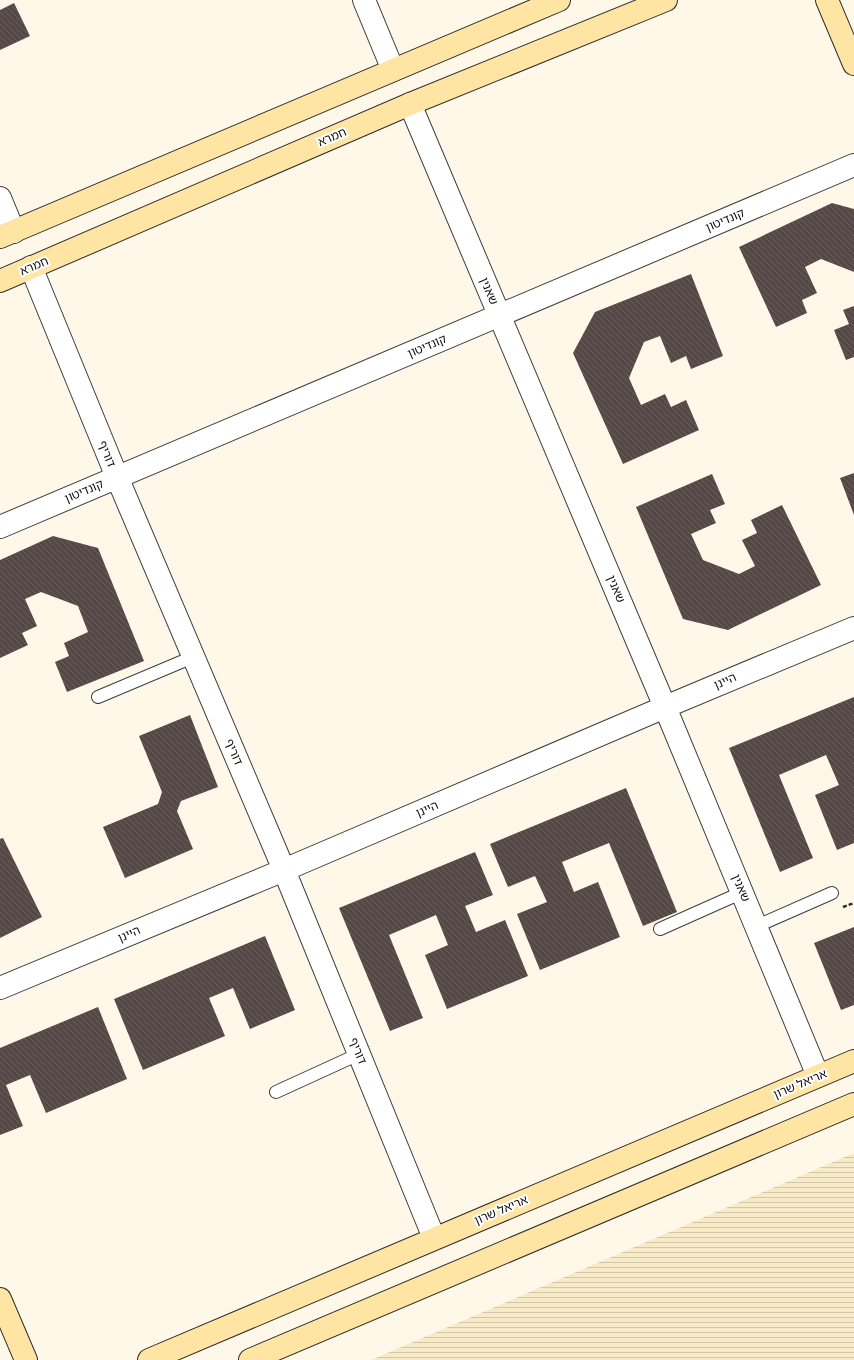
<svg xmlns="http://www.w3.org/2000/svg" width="854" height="1360" font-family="Lora,'Noto Sans Hebrew',serif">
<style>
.farmland{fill:url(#farmland-rules)}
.building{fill:url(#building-back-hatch)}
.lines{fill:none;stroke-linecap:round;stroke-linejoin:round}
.lane-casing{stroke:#3e3e3e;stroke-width:14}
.street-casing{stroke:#3e3e3e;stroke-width:24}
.secondary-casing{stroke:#2d2d2d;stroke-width:24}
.path{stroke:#2d2d2d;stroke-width:2.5;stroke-dasharray:4 2;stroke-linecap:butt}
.lane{stroke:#fff;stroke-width:12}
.street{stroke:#fff;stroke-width:22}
.secondary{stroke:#ffe5a3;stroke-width:22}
.labels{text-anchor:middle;stroke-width:4;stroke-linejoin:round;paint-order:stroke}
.street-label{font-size:12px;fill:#0b0b0b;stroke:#fff}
</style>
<defs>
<pattern id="farmland-rules" width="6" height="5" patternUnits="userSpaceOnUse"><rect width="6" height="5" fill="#f6eac7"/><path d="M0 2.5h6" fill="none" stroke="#d2c7aa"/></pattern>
<pattern id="building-back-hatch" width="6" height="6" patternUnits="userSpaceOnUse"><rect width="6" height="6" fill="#544946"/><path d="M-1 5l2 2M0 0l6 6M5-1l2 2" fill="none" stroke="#685f5c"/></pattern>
</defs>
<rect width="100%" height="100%" fill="#fff7e8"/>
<path class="farmland" d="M854,1153V1360H371Z"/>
<path class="building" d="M14,3L30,36L0,50V10Z
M832,203L854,209V272L821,259L805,267L817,293L802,300L807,313L776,327L739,247Z
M691,274L723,356L691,369L686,356L671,363L660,336L644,342L629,378L641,405L665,394L671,407L686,400L699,430L623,464L573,353L595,312Z
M854,306V357L846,360L834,330L849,324L843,310Z
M854,473V515L840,478Z
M712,474L725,504L710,510L716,523L691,534L703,560L739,574L755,566L742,540L757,533L751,520L782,505L821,585L728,630L683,619L636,507Z
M53,536L98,548L144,661L67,692L55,662L69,656L64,643L88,632L78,606L41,592L25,599L37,626L22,633L28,645L0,658V560Z
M854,697V843L837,850L815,795L839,785L826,755L779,775L813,858L780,872L729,748Z
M190,715L218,787L181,801L177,811L193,849L125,878L103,827L158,804L162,792L139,736Z
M626,788L677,912L643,926L609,843L562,862L574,892L598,882L620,937L540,970L517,914L547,902L535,876L508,887L490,844Z
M3,838L42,917L0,938V839Z
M475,852L493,895L465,906L476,932L505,920L528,976L447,1009L425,955L448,945L436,915L389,935L423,1018L390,1031L339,908Z
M854,927V1005L841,1010L814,943Z
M265,936L295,1010L250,1029L233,988L209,998L225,1036L143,1070L114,999Z
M98,1007L127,1079L46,1113L30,1075L6,1085L23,1126L0,1135V1048Z"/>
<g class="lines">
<defs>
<path id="lane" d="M98,697L193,657
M757,926L832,893
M660,929L743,892
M276,1092L359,1054"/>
<path id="street" d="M364,0L393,70
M410,104L665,707L818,1076
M0,198L14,232
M31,267L117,477L284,870L434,1238
M0,527L854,165
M0,988L284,870L665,707L854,628"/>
<path id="secondary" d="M827,0L854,64
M0,237L559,0
M0,281L410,104L666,0
M0,1299L26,1360
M149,1360L854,1061
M250,1360L854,1104"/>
</defs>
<use href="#lane" class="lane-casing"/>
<use href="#street" class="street-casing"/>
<use href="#secondary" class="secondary-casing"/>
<path class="path" d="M843,907L854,903"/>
<use href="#lane" class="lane"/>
<use href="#street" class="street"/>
<use href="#secondary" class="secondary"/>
</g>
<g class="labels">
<g class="street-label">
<text transform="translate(332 137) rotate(-23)" y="4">חמרא</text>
<text transform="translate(725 220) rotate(-23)" y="4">קונדיטון</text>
<text transform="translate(34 266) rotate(-23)" y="4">חמרא</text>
<text transform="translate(489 291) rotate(67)" y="4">שאנין</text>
<text transform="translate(427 346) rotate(-23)" y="4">קונדיטון</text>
<text transform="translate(107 454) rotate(68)" y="4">דוריף</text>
<text transform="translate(84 491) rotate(-23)" y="4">קונדיטון</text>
<text transform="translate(616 589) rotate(67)" y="4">שאנין</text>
<text transform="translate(725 681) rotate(-23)" y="4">היינן</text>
<text transform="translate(234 752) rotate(67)" y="4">דוריף</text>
<text transform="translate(427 809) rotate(-23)" y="4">היינן</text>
<text transform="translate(741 888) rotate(67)" y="4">שאנין</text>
<text transform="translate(129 934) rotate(-23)" y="4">היינן</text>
<text transform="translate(358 1051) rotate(68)" y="4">דוריף</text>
<text transform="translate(800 1084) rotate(-23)" y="4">אריאל שרון</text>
<text transform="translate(501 1210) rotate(-23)" y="4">אריאל שרון</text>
</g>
</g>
</svg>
